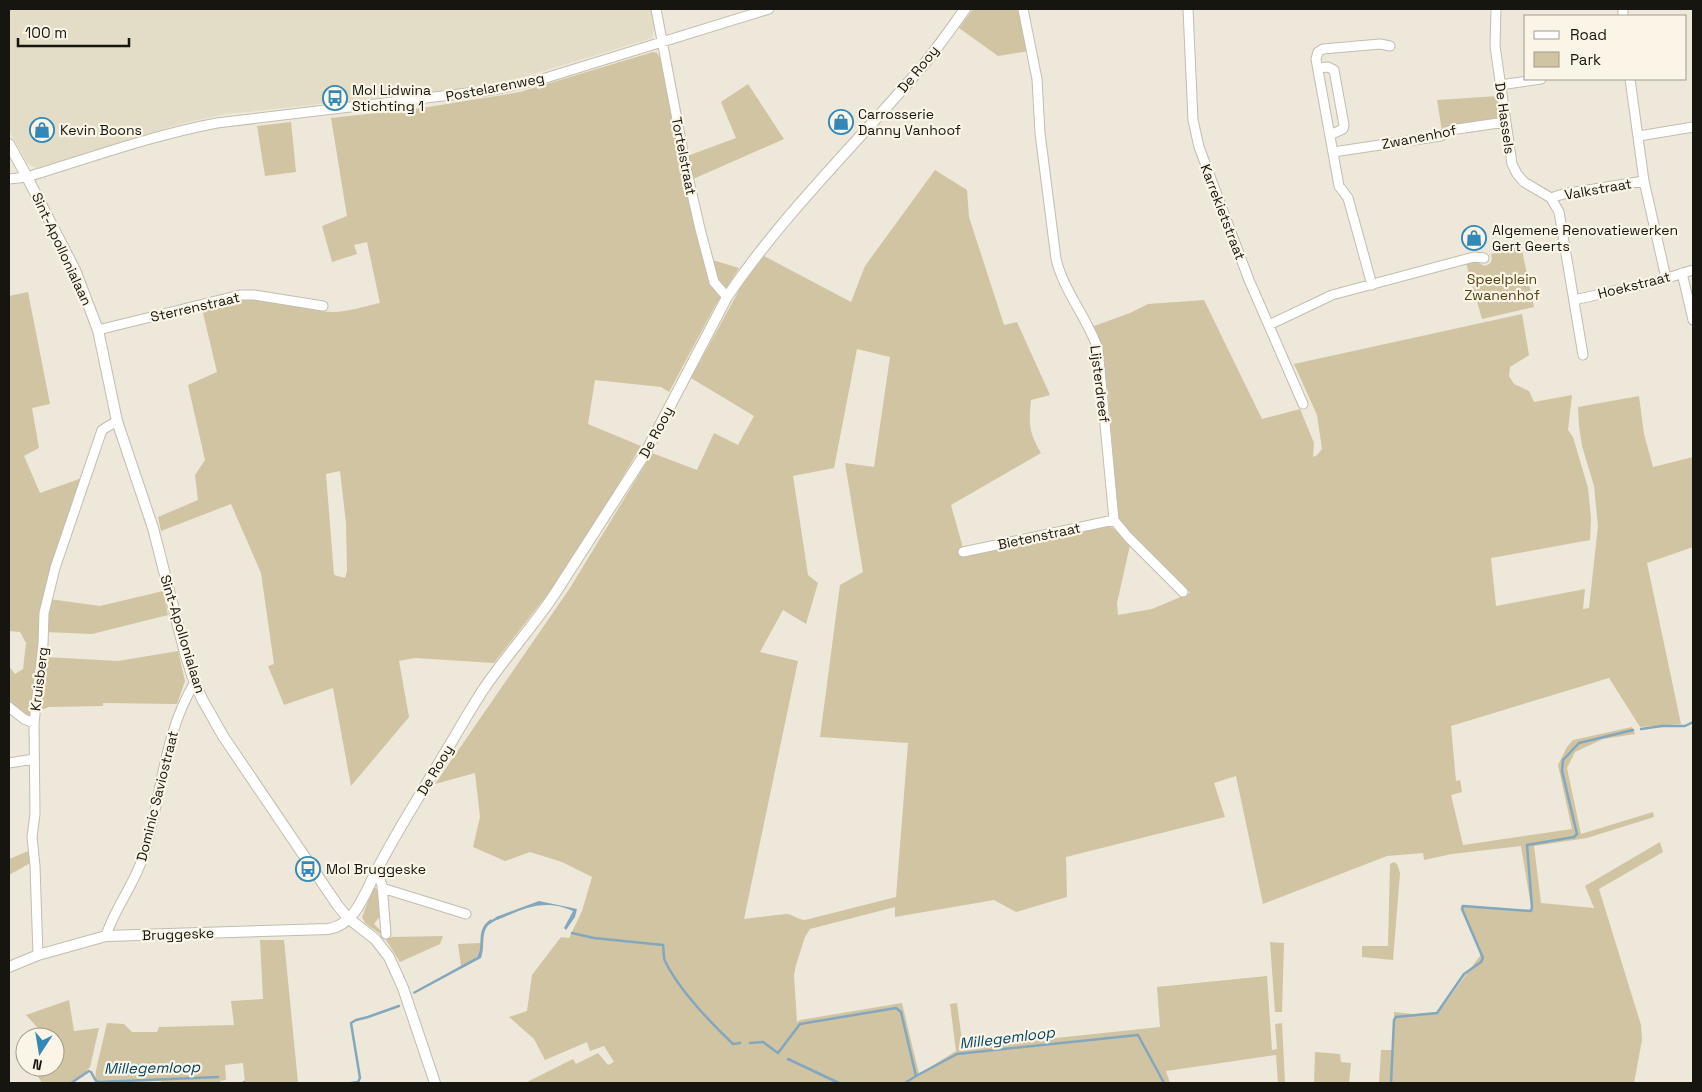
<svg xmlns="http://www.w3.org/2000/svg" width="1702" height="1092" font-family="'Space Grotesk',sans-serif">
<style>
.built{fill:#e3dcc6}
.green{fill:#d0c4a2;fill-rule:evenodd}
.water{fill:#84a7be}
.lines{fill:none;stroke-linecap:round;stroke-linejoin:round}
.stream{stroke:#84a7be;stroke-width:2.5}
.minor-casing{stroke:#c2bdaf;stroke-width:11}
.tertiary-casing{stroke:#c2bdaf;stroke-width:12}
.minor{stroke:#fff;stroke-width:9}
.tertiary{stroke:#fff;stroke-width:10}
.labels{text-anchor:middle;stroke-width:4.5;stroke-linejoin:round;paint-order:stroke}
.street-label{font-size:14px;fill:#171510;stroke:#faf5e6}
.poi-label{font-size:14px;fill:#171510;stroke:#faf5e6;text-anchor:start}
.park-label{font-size:14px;fill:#504215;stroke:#faf5e6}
.water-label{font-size:15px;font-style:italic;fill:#024565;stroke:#faf5e6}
</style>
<rect width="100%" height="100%" fill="#ede8d9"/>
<path class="built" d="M9,9H651L655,27L652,38L514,80L473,87L220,115L180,124L38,168L32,166L27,163L9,130Z"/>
<path class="green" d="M973,9H1020L1029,51L998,56L959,28Z
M653,52L657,53L661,59L682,158L736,138L721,102L748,84L784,139L684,183L706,258L739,268L715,306L669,392L661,387L595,380L588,424L641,446L602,512L561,577L494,663L415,658L399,661L409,717L351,786L333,688L284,705L268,666L274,664L261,573L231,504L161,531L158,517L198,500L195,475L205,460L188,385L217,372L202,309L248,299L309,307C332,318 357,308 380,303L367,242L354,245L357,254L332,262L322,226L347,216L331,118L422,108L520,92ZM340,471L346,523L347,571L345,578L334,575L326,474Z
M1498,96L1501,119L1442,131L1437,100Z
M291,122L296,172L265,176L257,126Z
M935,170L967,190L969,217L1004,325L1017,322L1050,395L1031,400C1029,423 1028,431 1041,453L951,505L963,548L967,556L1104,525L1113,528L1130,545L1117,603L1118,615L1152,609L1190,593L1119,522L1118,514L1108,394L1102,347L1094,326L1130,313L1148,304L1204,300L1262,419L1300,409L1314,443L1313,457L1317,455L1322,449L1317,415L1294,364L1522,314L1529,355L1510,367L1509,376L1514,384L1529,391L1534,402L1572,395L1568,430L1573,437L1588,488L1591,518L1590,540L1491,558L1496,606L1585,589L1583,609L1589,608L1598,526L1594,486L1582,446L1579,426L1578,407L1639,396L1644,434L1653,467L1693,457V547L1647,563L1681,724L1640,727L1609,678L1451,726L1456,781L1460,780L1462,792L1451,795L1463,845L1572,829L1558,765L1567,747L1573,740L1632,727L1635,734L1603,739L1575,752L1567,768L1581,834L1653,812L1654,817L1587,838L1534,846L1541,903L1594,908L1585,886L1660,842L1663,852L1599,889L1641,1025L1642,1040L1634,1083H1379L1381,1050H1394V1012L1413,1014L1438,1013L1482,953L1461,905L1532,912L1521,846L1452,854L1424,860L1423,853L1387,856L1263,904L1236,776L1214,783L1225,817L1066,857L1067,897L1016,912L994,900L895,917V907L810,929L805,937L796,965L794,975L797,1022L800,1020L902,1003L919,1074L956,1051L950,1004L957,1003L963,1048L1160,1027L1157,987L1267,976L1272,1050L1277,1049L1275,1024L1282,1023L1285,1083H1278L1276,1055L1166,1071L1170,1083H525L573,1059L576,1064L598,1053L608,1065L614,1062L604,1046L590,1051L587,1042L545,1060L534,1039L509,1017L527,1011L532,975L561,937L569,938L582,911L592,877L562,862L530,852L505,861L473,847L480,817L475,773L435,784L570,588L652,453L697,470L714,433L738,445L754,416L691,378L742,285L764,256L851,302L865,266ZM857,349L890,357L874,467L845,463L863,572L840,585L820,737L908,743L896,897L805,920C798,920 793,914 786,914L744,919L798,661L760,652L783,610L806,624L818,583L808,575L793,476L834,468Z
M1521,246L1534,307L1482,319L1466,263L1474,261L1485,266C1491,264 1493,261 1491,254Z
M28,292L50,404L32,408L39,448L24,456L40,493L82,478L51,573L30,717L25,718L9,704V666L15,674L23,669L26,643L20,632L9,631V296Z
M163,591L168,615L92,634L46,632L49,599L100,606Z
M178,651L185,681L177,704L103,703V706L49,707L38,711L45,657L118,661Z
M31,850L32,862L9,875V859Z
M1394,862L1397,864L1400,873L1393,960L1362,957V946H1388L1390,864Z
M374,887L379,890L380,916L374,924L384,934L383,936L365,923L362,917Z
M443,936L440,944L400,962L386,940L388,938H391V937Z
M260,940H284L298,1083H245L243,1063L225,1065L226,1080L220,1081V1083H162L161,1081L95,1083L96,1070L107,1023L124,1024L132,1032H157L159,1027L234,1025L231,1001L263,999Z
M1270,942L1284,943L1282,1012H1275Z
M481,943C479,959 475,959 461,966L458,944Z
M69,1000L74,1031L99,1028L90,1067L84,1074L69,1083H42L32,1067H55V1037H46L26,1015Z
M1315,1052L1340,1054L1341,1062L1351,1063L1349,1083H1314Z"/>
<path class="water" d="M539,901L577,909L575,917L566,930L564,928L573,911C543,898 524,909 497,920L496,917Z
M491,919L492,922C479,931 486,945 481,958L414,994L413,992L477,957C485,944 474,931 491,919Z"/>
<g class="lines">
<path class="stream" d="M1641,729L1662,726H1685L1693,722
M489,923L499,917
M572,933L594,938L663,945C664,950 663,956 665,961C679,990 710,1022 733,1044L740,1043
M750,1043L763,1042L778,1053L800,1024L896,1008L901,1012L916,1076L957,1054L1138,1035L1164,1083
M788,1059L839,1083
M91,1072L96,1081L99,1082L218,1077
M244,1082V1083
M71,1083L89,1071
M351,1083L358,1082L360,1078L351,1023L356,1020L368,1017L399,1006
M905,1083L916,1076
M1391,1083L1394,1020L1396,1017L1437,1013L1464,974L1481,962L1483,958L1462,909L1463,906L1531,911L1532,907L1527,845L1574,837L1577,834L1562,771L1563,760L1579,743L1633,730"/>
<defs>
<path id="minor" d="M656,9L687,172L700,229L714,282L727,297
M1023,9L1037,79L1040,133L1056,259C1064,292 1087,317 1098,349L1114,520L1128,537L1183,592
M1188,9L1193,120L1199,147L1249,280L1303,404
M1496,9L1495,46L1512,164L1517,174L1524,182L1551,198L1559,212L1583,355
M1623,16V9
M1318,68L1328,67L1334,70L1344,125L1343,129L1330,135
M1630,79L1644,181L1666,278
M1500,85L1541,79
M1639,136L1693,127
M1333,152L1441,136L1451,130L1505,122
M9,179L27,177C90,158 153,135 217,123L493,90L539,80L594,63L769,9
M1551,198L1563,194L1644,181
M1682,273L1693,320
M1372,285L1348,198L1339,186L1316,59L1318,52L1323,49L1380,44L1390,46
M1574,300L1658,281L1693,270
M1269,325L1332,295L1474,257L1484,258
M98,330L240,295H254L323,306
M963,552L1114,520
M9,707L24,719L34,723
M9,763L34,759
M374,876L380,880L382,885L386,934
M382,888L466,914
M106,936C114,909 134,885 143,857C162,799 162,736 195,682
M38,955L35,866L32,837L35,814L34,723L43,644L44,613L55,568L102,430L117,421"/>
<path id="tertiary" d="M9,144L27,177L75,270L98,330L117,421L153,528L185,653L192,675L202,699L223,736L338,906L348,918L375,939L389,957L403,988L435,1083
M9,967L38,955L106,936L328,929C356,925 365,892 377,870C394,836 415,804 434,771C451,744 466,716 483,690C505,657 532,628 554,595L646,452L727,297C781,217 851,149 914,76C933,55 949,31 965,9"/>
</defs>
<use href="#minor" class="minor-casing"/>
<use href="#tertiary" class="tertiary-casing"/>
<use href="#minor" class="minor"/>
<use href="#tertiary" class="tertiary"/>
</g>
<defs>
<symbol id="bus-ring" viewBox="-11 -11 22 22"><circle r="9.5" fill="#faf5e6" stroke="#3488b8" stroke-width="1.5"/><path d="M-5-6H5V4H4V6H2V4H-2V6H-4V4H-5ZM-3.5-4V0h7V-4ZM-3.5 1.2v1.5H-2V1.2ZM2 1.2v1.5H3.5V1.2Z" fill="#3488b8"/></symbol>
<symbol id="shop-ring" viewBox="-11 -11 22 22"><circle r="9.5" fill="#faf5e6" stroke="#3488b8" stroke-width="1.5"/><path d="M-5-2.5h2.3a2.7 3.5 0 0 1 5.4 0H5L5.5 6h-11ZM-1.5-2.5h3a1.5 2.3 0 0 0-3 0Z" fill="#3488b8"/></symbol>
</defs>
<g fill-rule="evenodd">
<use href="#bus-ring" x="321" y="84" width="28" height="28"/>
<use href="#shop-ring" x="827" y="108" width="28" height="28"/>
<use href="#shop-ring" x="28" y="116" width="28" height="28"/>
<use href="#shop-ring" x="1460" y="224" width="28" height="28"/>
<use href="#bus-ring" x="294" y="855" width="28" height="28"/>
</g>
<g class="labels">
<g class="street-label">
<text transform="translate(918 69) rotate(-51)" y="5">De Rooy</text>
<text transform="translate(495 87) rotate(-11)" y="5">Postelarenweg</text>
<text transform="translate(1505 118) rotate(82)" y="5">De Hassels</text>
<text transform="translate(1419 137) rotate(-11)" y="5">Zwanenhof</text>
<text transform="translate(684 156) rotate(79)" y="5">Tortelstraat</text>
<text transform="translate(1598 189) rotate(-10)" y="5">Valkstraat</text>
<text transform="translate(1223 212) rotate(69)" y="5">Karrekietstraat</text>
<text transform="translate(62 249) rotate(65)" y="5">Sint-Apollonialaan</text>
<text transform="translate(1634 285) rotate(-14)" y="5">Hoekstraat</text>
<text transform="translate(195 307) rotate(-13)" y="5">Sterrenstraat</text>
<text transform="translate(1100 384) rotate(83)" y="5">Lijsterdreef</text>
<text transform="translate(656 432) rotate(-62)" y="5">De Rooy</text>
<text transform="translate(1039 536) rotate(-12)" y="5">Bietenstraat</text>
<text transform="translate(183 634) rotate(73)" y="5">Sint-Apollonialaan</text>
<text transform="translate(39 679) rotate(-83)" y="5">Kruisberg</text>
<text transform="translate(435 770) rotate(-59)" y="5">De Rooy</text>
<text transform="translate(157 796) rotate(-76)" y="5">Dominic Saviostraat</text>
<text transform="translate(178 934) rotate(-2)" y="5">Bruggeske</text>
</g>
<g class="poi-label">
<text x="352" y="95">Mol Lidwina<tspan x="352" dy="16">Stichting 1</tspan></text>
<text x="858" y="119">Carrosserie<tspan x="858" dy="16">Danny Vanhoof</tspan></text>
<text x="60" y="135">Kevin Boons</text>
<text x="1492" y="235">Algemene Renovatiewerken<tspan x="1492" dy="16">Gert Geerts</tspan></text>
<text x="326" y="874">Mol Bruggeske</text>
</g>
<g class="park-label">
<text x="1502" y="284">Speelplein<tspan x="1502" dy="16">Zwanenhof</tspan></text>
</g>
<g class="water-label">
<text transform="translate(1007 1038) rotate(-7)" y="5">Millegemloop</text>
<text transform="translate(152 1068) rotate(-1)" y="5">Millegemloop</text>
</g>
</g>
<rect width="1702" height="1092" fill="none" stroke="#171510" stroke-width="20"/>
<rect x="1524" y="15" width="162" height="65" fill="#faf5e6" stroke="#9f9b90"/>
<rect x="1534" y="31" width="25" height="8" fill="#ffffff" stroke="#9f9b90"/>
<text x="1570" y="40" font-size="15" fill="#171510">Road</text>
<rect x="1534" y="52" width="25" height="15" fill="#d0c4a2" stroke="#9f9b90"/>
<text x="1570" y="65" font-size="15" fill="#171510">Park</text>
<g transform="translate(40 1052) rotate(192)"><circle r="24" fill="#faf5e6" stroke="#9f9b90"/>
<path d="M0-4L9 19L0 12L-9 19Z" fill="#3488b8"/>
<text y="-8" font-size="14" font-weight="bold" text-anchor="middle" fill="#171510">N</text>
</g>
<path d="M18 38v8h111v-8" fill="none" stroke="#171510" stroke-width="2.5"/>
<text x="25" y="38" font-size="15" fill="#171510" stroke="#faf5e6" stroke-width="4" paint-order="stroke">100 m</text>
</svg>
